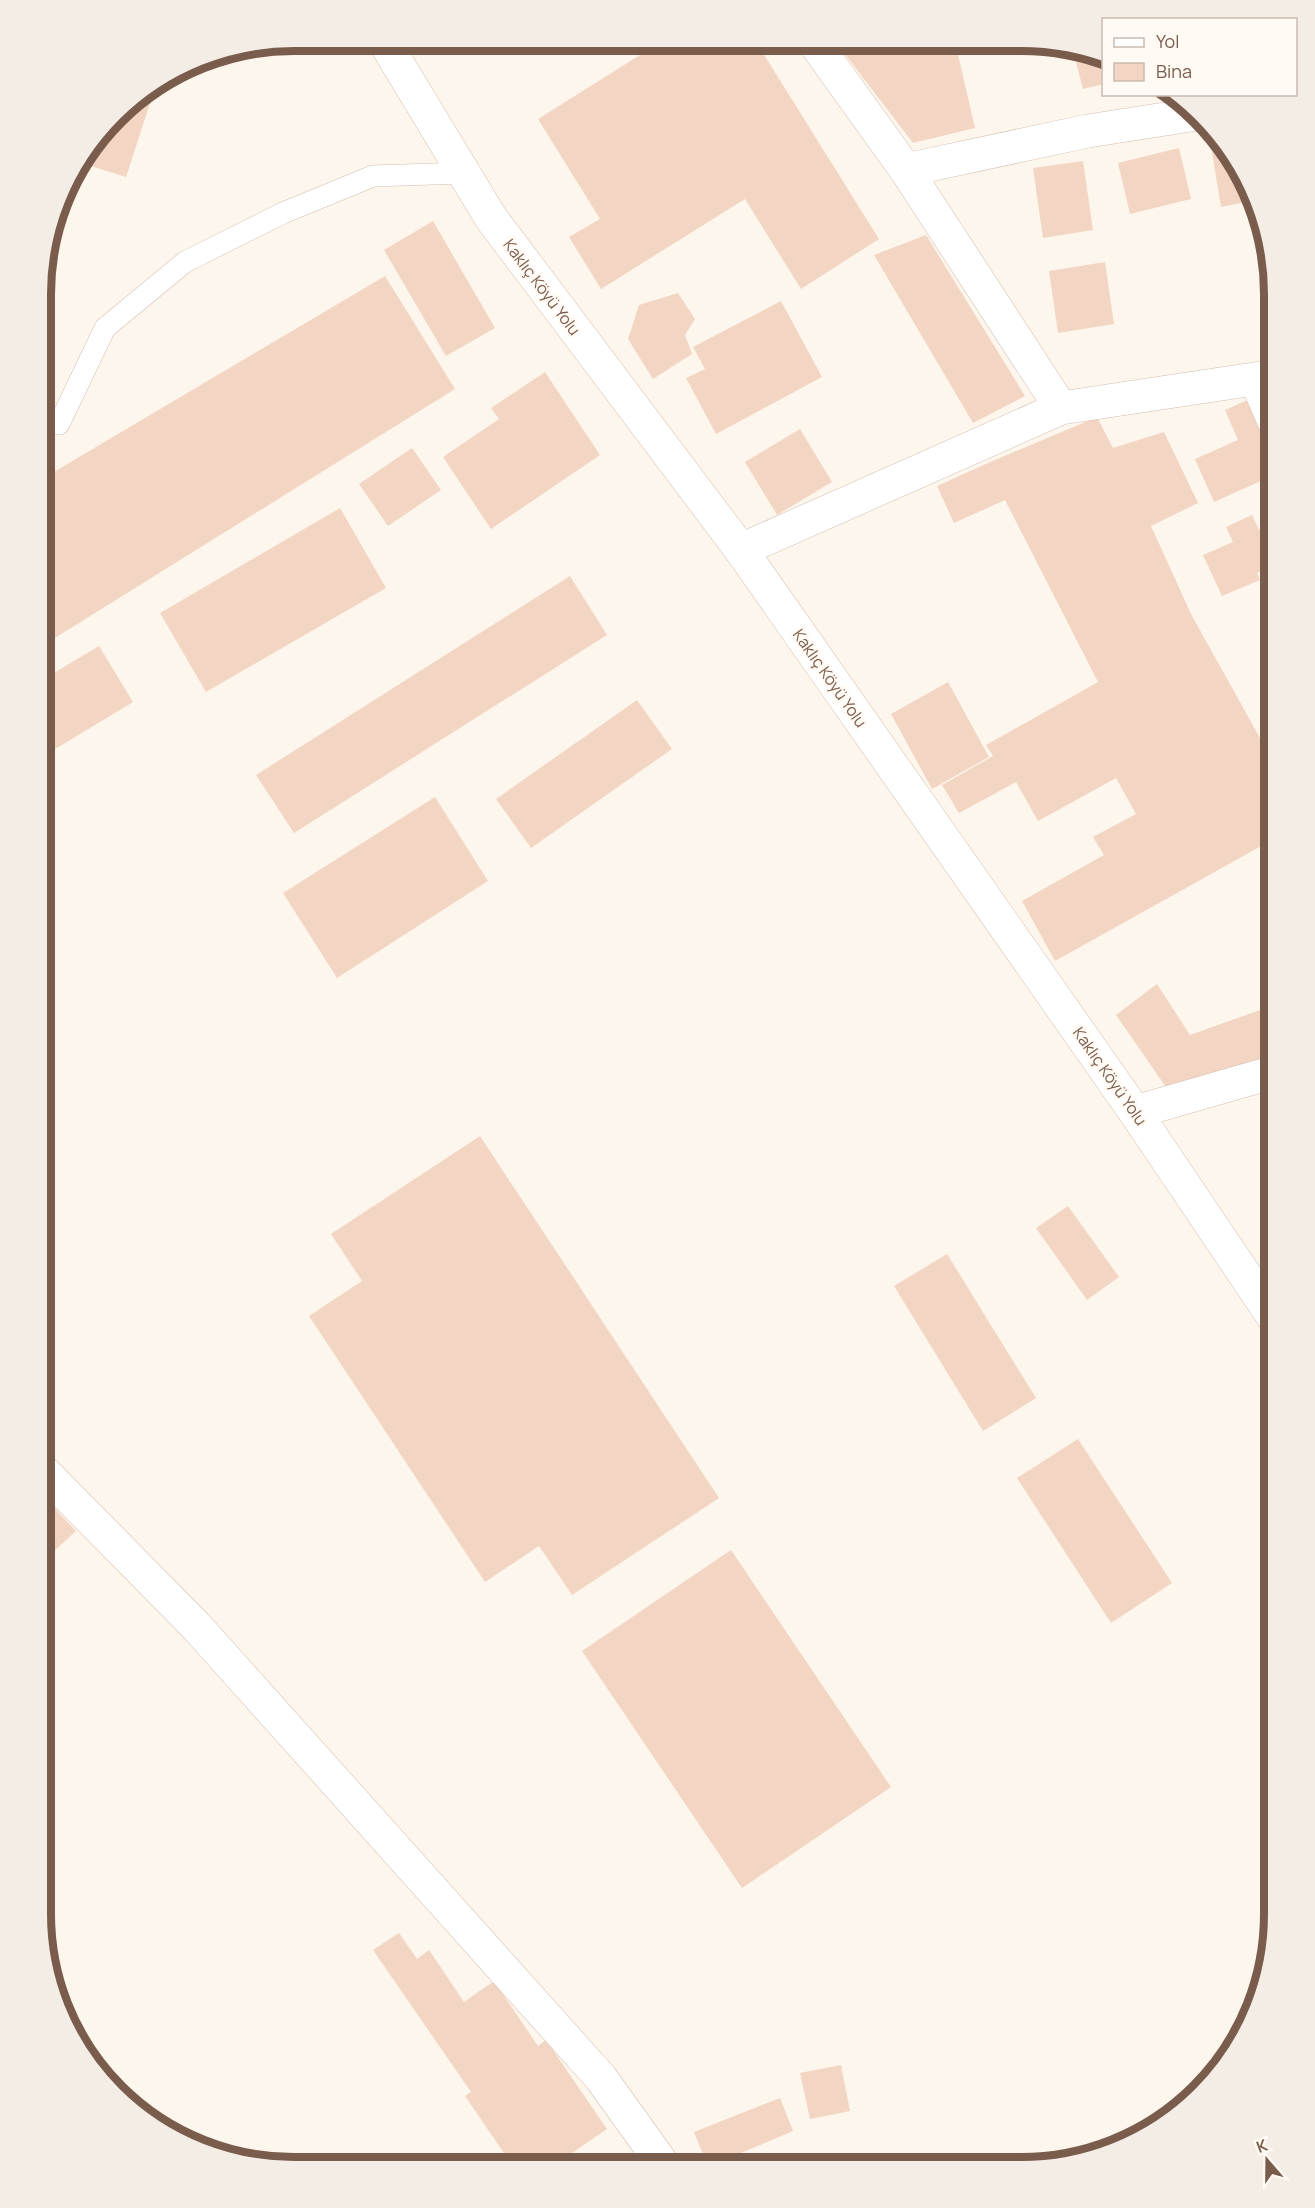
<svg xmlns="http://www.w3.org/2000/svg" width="1315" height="2208" font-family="Manrope,sans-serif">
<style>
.building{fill:#f3d5c3}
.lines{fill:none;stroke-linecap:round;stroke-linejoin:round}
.lane-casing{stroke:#d1beb0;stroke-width:22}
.street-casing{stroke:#d1beb0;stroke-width:34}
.secondary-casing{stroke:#d6c0b0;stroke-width:34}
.lane{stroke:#fff;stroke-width:21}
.street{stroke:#fff;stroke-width:33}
.secondary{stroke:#fff;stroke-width:33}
.labels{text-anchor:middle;stroke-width:5;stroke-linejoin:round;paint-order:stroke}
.street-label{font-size:16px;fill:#7a5c4d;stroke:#fffaf3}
.rim{fill:none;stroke:#7a5c4d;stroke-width:8}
</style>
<rect width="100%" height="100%" fill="#fdf6ec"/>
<path class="building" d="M456,41H475L458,48Z
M643,42H756L879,239L801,289L745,199L601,289L569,237L600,219L538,119L648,50Z
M852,42H955L975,128L913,143L838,45Z
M1072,47L1104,56V84L1083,89Z
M156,85L126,177L81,163L126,104Z
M1225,144L1255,197L1256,200L1221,207L1211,146Z
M1179,148L1191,199L1130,214L1118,163Z
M1083,161L1093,230L1043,238L1033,168Z
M433,221L495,328L446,356L384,250Z
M926,235L1025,396L973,423L874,255Z
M1105,262L1114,324L1058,333L1049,271Z
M385,276L455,389L42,646V479Z
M678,293L695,319L685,335L692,354L653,379L628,339L639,305Z
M781,301L822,377L716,434L686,378L705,369L693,347Z
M545,372L600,455L491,529L443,457L499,419L491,408Z
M1252,398L1274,448V475L1214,502L1195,459L1238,440L1225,410Z
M1097,417L1113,448L1164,432L1198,503L1151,526L1192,616L1274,763V839L1055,961L1022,901L1104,855L1093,837L1136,814L1116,778L1038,821L1016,782L959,813L942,785L993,756L986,745L1098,682L1005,500L954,523L937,486L988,463Z
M800,429L832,482L777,515L745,462Z
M412,448L441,490L388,526L359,484Z
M340,508L386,588L206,692L160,613Z
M1252,515L1259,530L1274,523V565L1257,573L1260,580L1222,596L1203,555L1233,542L1226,527Z
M570,576L607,635L294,833L256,775Z
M1274,589V625L1260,596Z
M99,646L133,702L42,757V680Z
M948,682L989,757L932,789L891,714Z
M637,700L672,749L531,848L496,799Z
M435,797L488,881L337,978L283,893Z
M1157,984L1190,1035L1274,1005V1056L1168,1090L1116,1015Z
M480,1136L719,1498L572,1595L539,1546L485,1582L309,1316L362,1281L331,1234Z
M1068,1206L1119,1277L1087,1300L1036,1228Z
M947,1254L1036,1398L983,1431L894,1286Z
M1078,1439L1172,1583L1111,1623L1017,1478Z
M41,1494L76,1531L41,1563Z
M731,1550L891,1787L742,1888L582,1651Z
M399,1933L417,1959L429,1950L464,2002L494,1981L538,2046L546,2040L607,2129L553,2166H513L465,2096L471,2092L373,1950Z
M841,2065L850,2111L810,2119L800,2073Z
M780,2098L793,2131L708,2167L694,2132Z
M890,2157L895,2167H867Z"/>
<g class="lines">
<defs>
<path id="lane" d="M59,424L105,328L185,262L283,213L373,176L463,173"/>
<path id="street" d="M814,42L906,170L1061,408
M906,170L1088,131L1197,114
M1256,380L1274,421
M741,550L1061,408L1274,376
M1135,1112L1274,1072
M41,1469L196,1626L601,2078L664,2166"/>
<path id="secondary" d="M384,41L491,218L741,550L1135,1112L1274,1318"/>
</defs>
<use href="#lane" class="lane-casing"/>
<use href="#street" class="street-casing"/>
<use href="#secondary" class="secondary-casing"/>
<use href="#lane" class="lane"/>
<use href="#street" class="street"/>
<use href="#secondary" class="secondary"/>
</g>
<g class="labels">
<g class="street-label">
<text transform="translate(542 287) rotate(53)" y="6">Kaklıç Köyü Yolu</text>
<text transform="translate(830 678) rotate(55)" y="6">Kaklıç Köyü Yolu</text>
<text transform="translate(1110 1076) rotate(55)" y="6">Kaklıç Köyü Yolu</text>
</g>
</g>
<path d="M0 0H1315V2208H0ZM294 51H1021A243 243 0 0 1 1264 294V1914A243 243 0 0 1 1021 2157H294A243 243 0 0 1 51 1914V294A243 243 0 0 1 294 51Z" fill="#f4ede6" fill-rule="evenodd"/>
<path class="rim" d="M294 51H1021A243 243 0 0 1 1264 294V1914A243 243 0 0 1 1021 2157H294A243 243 0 0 1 51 1914V294A243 243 0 0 1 294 51Z"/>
<rect x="1102" y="18" width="195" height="78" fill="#fffaf3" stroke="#cabbb1" stroke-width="1.5"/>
<rect x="1114" y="38" width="30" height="9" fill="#ffffff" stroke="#cabbb1" stroke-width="1.5"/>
<text x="1156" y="48" font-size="18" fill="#7a5c4d">Yol</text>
<rect x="1114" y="63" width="30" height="18" fill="#f3d5c3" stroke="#cabbb1" stroke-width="1.5"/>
<text x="1156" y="78" font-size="18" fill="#7a5c4d">Bina</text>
<g transform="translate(1267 2160) rotate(340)" stroke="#fffaf3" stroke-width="4.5" paint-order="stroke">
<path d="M0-4.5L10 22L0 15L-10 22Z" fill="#7a5c4d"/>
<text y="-9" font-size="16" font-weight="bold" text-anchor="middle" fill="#7a5c4d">K</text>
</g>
</svg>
